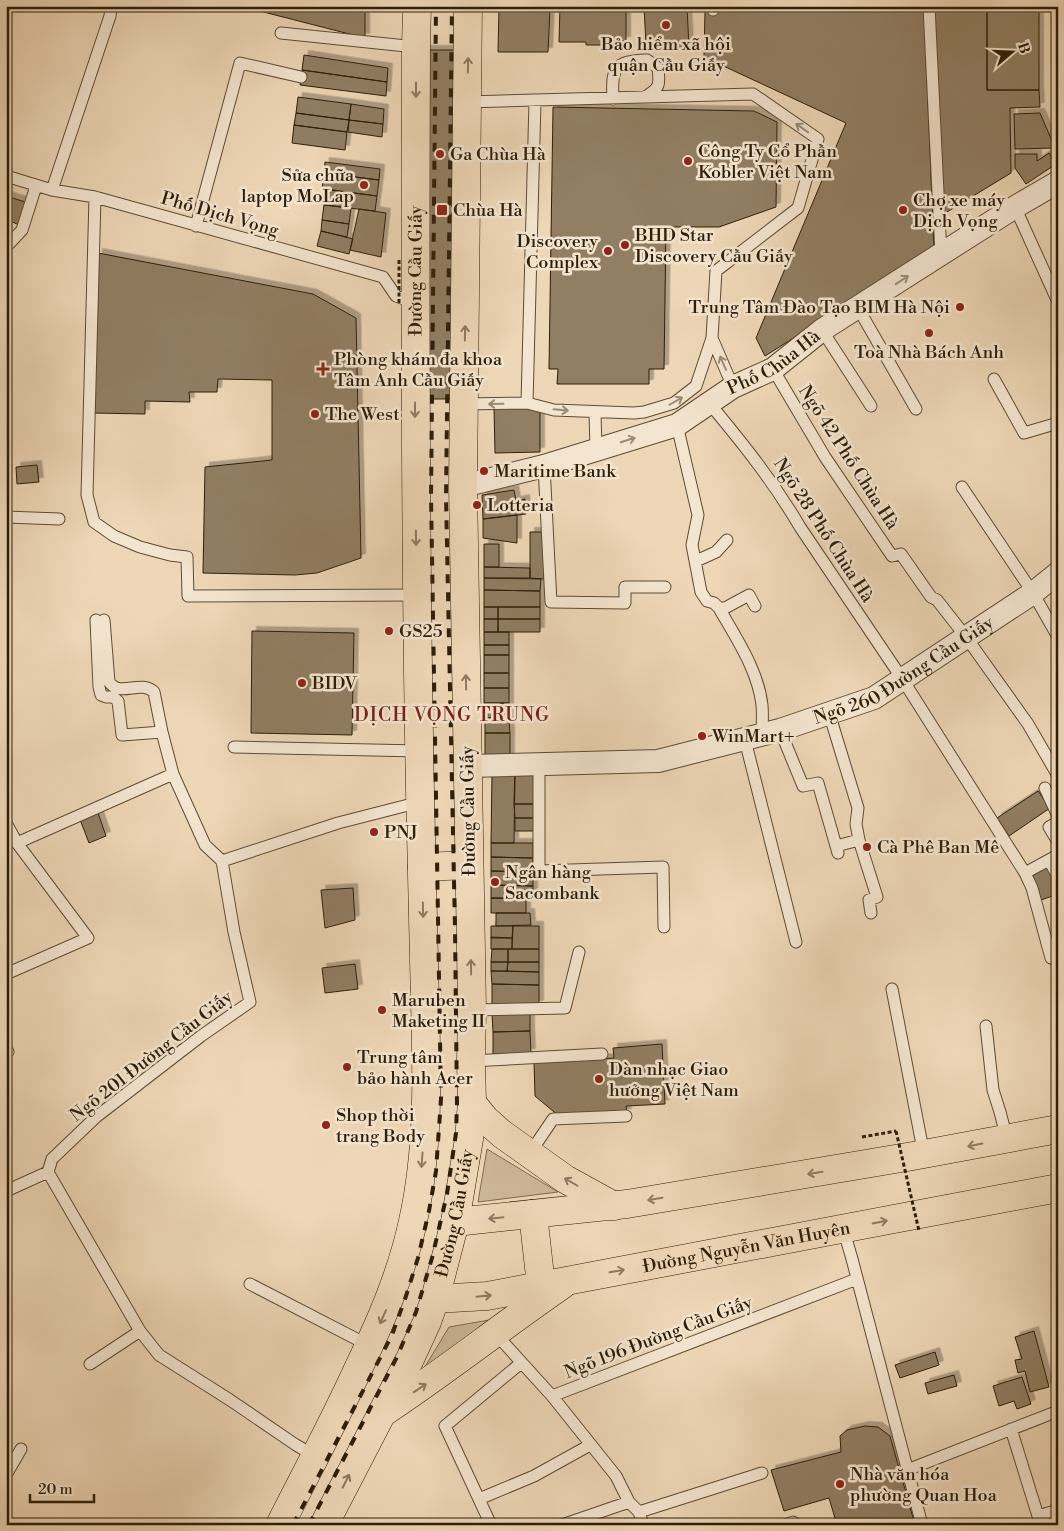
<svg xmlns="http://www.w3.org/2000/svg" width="1064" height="1531" font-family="'Libre Bodoni',serif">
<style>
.green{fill:#cdb899;stroke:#7d6b51}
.building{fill:#917e63;stroke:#2d1e09;filter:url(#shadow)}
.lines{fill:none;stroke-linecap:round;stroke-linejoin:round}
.service-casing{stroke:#5d4c34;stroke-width:13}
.minor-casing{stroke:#5d4c34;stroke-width:24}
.primary-casing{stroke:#2d1e09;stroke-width:29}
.path{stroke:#2d1e09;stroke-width:3;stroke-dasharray:4 2.5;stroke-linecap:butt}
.service{stroke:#f4e5d0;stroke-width:11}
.minor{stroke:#f4e5d0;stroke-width:22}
.primary{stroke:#eed7b7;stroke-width:28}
.rail{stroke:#2d1e09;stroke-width:4;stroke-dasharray:9 9;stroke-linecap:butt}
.path-bridge{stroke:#2d1e09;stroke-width:3;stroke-dasharray:4 2.5;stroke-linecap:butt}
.oneway{stroke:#8e7a60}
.oneway2{stroke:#9a8b76}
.poi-dot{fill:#8f2418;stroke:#f4e5d0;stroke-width:2}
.labels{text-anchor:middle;stroke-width:5;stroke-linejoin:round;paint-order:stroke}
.poi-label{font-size:18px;fill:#2d1e09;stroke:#f4e5d0;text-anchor:start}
.street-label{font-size:18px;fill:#2d1e09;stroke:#f4e5d0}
.neighbourhood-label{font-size:19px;letter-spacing:1px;fill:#7a1f14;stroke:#f4e5d0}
</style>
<defs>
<filter id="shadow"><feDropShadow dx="4.5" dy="-4.5" stdDeviation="0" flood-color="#0004"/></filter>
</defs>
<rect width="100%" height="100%" fill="#eed7b7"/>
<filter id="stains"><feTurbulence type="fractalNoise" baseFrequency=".004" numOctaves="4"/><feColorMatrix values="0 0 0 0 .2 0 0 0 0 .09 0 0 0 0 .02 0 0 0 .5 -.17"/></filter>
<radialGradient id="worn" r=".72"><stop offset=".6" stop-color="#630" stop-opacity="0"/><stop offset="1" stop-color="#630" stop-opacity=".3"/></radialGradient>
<path class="green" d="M487,1149L558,1192L478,1202Z
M489,1320L423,1370L449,1327Z"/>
<path class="building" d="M240,6H365V38Z
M560,6H626V41H610V45H586V42H559Z
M644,6H687L689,48L673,49V43L646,45Z
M987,6V90H1039L1040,107L1010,108L1011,173L937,218L931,7Z
M987,6H1039V90H987Z
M499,7L550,9L548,52H498Z
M924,7L934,249L765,356L756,338L846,123L704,57L705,10Z
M407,50H473L472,399H406Z
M304,55L388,68L387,82L302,70Z
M302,70L387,82L386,96L300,85Z
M298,97L351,104L349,120L296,113Z
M351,104L384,109L383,124L349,120Z
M553,107L754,111L777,122L776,207L719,227H666L664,369H649V384H557L558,369H549Z
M296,113L349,120L347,132L294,125Z
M1040,113L1055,148L1015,149L1014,114Z
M349,120L383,124L382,137L348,132Z
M294,125L347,132L345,150L292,143Z
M1049,153L1056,164L1026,184L1015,168V154H1037V161Z
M325,162L380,169L379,180L324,173Z
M324,173L379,180L377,196L322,189Z
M326,189L377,196L375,211L324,205Z
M6,196L32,204L19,225L6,219Z
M324,205L351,208L349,224L322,220Z
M359,209L386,213L381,257L350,250Z
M322,220L349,224L347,237L321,231Z
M321,231L353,239L349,254L317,246Z
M98,253L313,294L356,318L361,558L317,573L295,575L203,573L205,467L272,460V380L218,379L217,392H189L190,402L145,401V414L93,413Z
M540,407V452L495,453L494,408Z
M37,465L39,482L17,484L16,467Z
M514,490L516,501L525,499L526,514L483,519L482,495Z
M517,515V543L483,538V519Z
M530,532H544V579L530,578Z
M484,544H499V567H484Z
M484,567L530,568V578H484Z
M484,578L541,579L540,591L484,590Z
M484,590L540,591V607H484Z
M484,607H498V619H484Z
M498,607H540V619H498Z
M484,619H498V632H484Z
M498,619H540V632H498Z
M252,631L354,633L352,735L251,733Z
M484,632H509V645H484Z
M484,645H509V655H484Z
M484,655H509V673H484Z
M484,673H509V688H484Z
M484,688H509V703H484Z
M484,703H509V718H485Z
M485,718H509L510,733H485Z
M485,733H510V758H485Z
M515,769L538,770V804H514Z
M492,774H515L514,843H491Z
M1038,791L1050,808L1009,836L997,818Z
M514,804H538V818H515Z
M97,810L106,836L89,843L79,817Z
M515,818H538V831H515Z
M491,843H533V858L491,857Z
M491,857L533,858V872L491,871Z
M1048,866L1058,894L1041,900L1030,873Z
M491,871L533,872V886L491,885Z
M491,885L533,886V899L491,898Z
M353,888L355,920L325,928L321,890Z
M491,898H526V913H491Z
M496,913H530L531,925L496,926Z
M491,926H513L512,938H491Z
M513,926H539V949H512Z
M491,937L512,938V949H491Z
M492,949H508V962H491Z
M508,949H539V962H508Z
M491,962H508L507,971H491Z
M508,962H539V972L507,971Z
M355,964L358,989L325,993L322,968Z
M491,971L539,972V985L492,984Z
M492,984L539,985V1005H492Z
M530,1011V1031L493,1032L492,1012Z
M530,1031L531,1053L493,1054V1032Z
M662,1044L665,1104L626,1106L627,1113L560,1117L535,1096L534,1062L614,1058L613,1048Z
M1034,1331L1049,1387L1030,1392L1025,1371L1018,1373L1015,1360L1022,1359L1015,1337Z
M935,1352L939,1365L900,1378L895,1365Z
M954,1375L957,1386L928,1394L925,1383Z
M1022,1377L1031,1404L1017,1409L1014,1401L999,1406L993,1386Z
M865,1426L878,1427L890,1436L915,1525H837L829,1498L784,1511L771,1470L841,1452L840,1436L847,1430Z"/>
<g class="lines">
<defs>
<path id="service" d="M929,6L941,255
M713,10V6
M281,33L416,47
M613,99C611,67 615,61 647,60L658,68C660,85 660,88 645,97
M6,176L52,190L95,197L383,277L396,296L415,303
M52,190L110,16L111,6
M95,197L87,495L94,522L114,536L140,547L170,555L187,557L188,596L417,595
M1015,207L1058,302
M196,226L240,63L301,77
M6,247L22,230L36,186
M858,308L916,409
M822,330L871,406
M712,338L733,387
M773,369L825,457L892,556L901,554L931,597L937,600L966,637L1028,724L1057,774
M994,379L1024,433L1058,423
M527,403L535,101
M464,404L527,403L554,410L634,413L644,412L674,403L696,386L712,338L716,271L798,208L818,139L753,94L467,102
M710,404C744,445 773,481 800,527L903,680L1025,873L1032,888L1051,958
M595,412L596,450
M677,425L698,515L692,545L701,592L707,601L714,603L719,608C736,638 758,670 762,705C763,715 762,726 762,736
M544,466L551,602L625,603V587H665
M962,487L1033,593L1058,637
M6,517L59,519
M696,561L716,552L727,540
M719,608H725L749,595L755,606
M96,620L99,687L101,695L106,697H113L118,701L122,735L162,732L173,774L205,845L222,861
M104,620L109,682C120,698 141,679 154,692L162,732
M829,713L858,808L856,824L859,840L877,897L869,900L871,913
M780,730L803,786L818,783L838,853
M745,740L796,942
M234,747L419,751
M539,765V871L663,867L664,927
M1045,788L1058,816
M1058,822L1049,827L1058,842
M6,823L17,843L88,938L6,974
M17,843L173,774
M836,846L859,840
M1049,860L1058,877
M222,861L234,932L250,1002L201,1036L96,1117L52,1159L48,1172L140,1331L159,1355L230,1400L296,1445L315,1456
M222,861L338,823L420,802
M1025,873L1058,855
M892,989L924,1155
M472,1010L565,1008L579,952
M986,1026L993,1090L1000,1112L1007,1139
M6,1048L8,1052
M471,1061L602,1054
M530,1153L553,1119L626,1116
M6,1191L48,1172
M843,1228L852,1259L922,1525
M250,1284L370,1346
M494,1332L552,1396L857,1279
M90,1364L140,1331
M552,1396L616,1476L629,1502L639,1512L643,1525
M1011,1429L1038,1516L1058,1510
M907,1470L1058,1411
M6,1475L21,1449
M479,1499L534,1476L590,1445
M639,1512L762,1473
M491,1525L445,1426L521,1363
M562,1525L629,1502
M785,1525L793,1522"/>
<g id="minor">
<path id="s1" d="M463,486L544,466L677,425L733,387L773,369L822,330L1015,207L1058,182"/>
<path id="s2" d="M468,766L658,761L780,730L874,698L1033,593L1058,573"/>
</g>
<g id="primary">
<path d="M422,867L469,865"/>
<path d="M472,1103L485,1119L502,1134L565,1179L614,1206"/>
<path d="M533,1214L541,1285"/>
<path d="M455,1222L627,1204L913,1156L1058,1129"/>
<path id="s3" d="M435,1299L487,1296L1058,1188"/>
<path d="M381,1414C443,1373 501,1327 562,1285"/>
<path id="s4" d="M280,1525C306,1473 334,1422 358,1369C381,1321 402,1273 413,1221C429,1149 427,1075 425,1002C423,931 421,860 420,790C415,542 415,295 416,47L417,6"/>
<path id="s5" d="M324,1525L410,1359L427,1322L435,1299L455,1222L469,1139L472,1103L471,1061L472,1010L463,486L468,6"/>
</g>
</defs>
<use href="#service" class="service-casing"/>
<use href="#minor" class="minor-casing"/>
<use href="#primary" class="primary-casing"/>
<path class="path" d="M862,1137L896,1131"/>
<use href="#service" class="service"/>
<use href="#minor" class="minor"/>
<use href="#primary" class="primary"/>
<path class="rail" d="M293,1525L392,1335L406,1296L418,1258L429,1211L436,1171L441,1099L431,496L436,6
M309,1525L397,1357L416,1312L432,1258L447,1194L456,1133L457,1104L455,928L446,497L452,6"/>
<path class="path-bridge" d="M399,303V259
M896,1131L919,1231"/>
</g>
<defs><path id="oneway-shaft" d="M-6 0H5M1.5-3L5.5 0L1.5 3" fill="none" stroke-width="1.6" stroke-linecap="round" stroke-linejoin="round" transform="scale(1.25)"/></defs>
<g class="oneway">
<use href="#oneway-shaft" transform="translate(468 65) rotate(-89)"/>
<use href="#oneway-shaft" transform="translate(416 90) rotate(90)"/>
<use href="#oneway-shaft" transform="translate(465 333) rotate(-89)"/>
<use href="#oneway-shaft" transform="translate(415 410) rotate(90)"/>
<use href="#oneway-shaft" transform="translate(416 538) rotate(89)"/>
<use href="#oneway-shaft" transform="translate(466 682) rotate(-91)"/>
<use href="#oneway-shaft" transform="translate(423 910) rotate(89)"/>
<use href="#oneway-shaft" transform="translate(471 967) rotate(-91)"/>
<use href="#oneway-shaft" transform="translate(975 1145) rotate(169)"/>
<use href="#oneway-shaft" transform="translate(422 1160) rotate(94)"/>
<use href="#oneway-shaft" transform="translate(815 1173) rotate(171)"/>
<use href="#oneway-shaft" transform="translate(571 1182) rotate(-150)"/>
<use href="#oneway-shaft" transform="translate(655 1199) rotate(171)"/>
<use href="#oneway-shaft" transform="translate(496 1218) rotate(174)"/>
<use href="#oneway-shaft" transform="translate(880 1222) rotate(-11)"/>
<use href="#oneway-shaft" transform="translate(617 1271) rotate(-10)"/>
<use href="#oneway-shaft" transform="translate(484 1296) rotate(-6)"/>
<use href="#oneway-shaft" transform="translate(383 1317) rotate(114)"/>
<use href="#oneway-shaft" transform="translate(420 1388) rotate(-33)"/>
<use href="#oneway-shaft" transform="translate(346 1481) rotate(-63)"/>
</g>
<g class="oneway2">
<use href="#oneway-shaft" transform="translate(802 128) rotate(-145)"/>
<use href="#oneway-shaft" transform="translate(902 280) rotate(-33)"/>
<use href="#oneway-shaft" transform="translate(723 363) rotate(-114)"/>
<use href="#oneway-shaft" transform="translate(676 401) rotate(-30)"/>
<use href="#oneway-shaft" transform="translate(496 404) rotate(179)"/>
<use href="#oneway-shaft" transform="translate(561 410) rotate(5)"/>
<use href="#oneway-shaft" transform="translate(628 440) rotate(-18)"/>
</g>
<g class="poi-dot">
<circle cx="666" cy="25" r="5"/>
<circle cx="440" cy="154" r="5"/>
<circle cx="688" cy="161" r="5"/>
<circle cx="364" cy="185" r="5"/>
<rect x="436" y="204" width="12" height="12" rx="2.5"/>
<circle cx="903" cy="210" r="5"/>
<circle cx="625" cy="245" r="5"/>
<circle cx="608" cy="251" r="5"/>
<circle cx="960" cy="307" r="5"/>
<circle cx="929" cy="333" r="5"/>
<path d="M320.5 361.5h5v5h5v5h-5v5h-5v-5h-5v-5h5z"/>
<circle cx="315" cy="414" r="5"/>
<circle cx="484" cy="471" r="5"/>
<circle cx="477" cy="505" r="5"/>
<circle cx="389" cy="631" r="5"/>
<circle cx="302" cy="683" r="5"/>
<circle cx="702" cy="736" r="5"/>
<circle cx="374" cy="832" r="5"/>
<circle cx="867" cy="847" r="5"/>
<circle cx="495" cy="882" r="5"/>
<circle cx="382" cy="1010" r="5"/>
<circle cx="347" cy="1067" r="5"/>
<circle cx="599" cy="1079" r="5"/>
<circle cx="326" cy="1125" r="5"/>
<circle cx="840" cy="1484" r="5"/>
</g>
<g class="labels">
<g class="poi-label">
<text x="666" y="50" text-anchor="middle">Bảo hiểm xã hội<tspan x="666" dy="21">quận Cầu Giấy</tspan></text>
<text x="698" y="157">Công Ty Cổ Phần<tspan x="698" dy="21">Kobler Việt Nam</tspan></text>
<text x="450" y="160">Ga Chùa Hà</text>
<text x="354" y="181" text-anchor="end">Sửa chữa<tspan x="354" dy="21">laptop MoLap</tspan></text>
<text x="913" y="206">Chợ xe máy<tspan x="913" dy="21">Dịch Vọng</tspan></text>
<text x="453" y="216">Chùa Hà</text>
<text x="635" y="241">BHD Star<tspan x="635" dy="21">Discovery Cầu Giấy</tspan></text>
<text x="598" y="247" text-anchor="end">Discovery<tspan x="598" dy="21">Complex</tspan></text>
<text x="950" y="313" text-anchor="end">Trung Tâm Đào Tạo BIM Hà Nội</text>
<text x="929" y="358" text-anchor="middle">Toà Nhà Bách Anh</text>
<text x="334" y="365">Phòng khám đa khoa<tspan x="334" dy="21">Tâm Anh Cầu Giấy</tspan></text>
<text x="325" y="420">The West</text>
<text x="494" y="477">Maritime Bank</text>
<text x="487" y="511">Lotteria</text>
<text x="399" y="637">GS25</text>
<text x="312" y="689">BIDV</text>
<text x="712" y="742">WinMart+</text>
<text x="384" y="838">PNJ</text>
<text x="877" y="853">Cà Phê Ban Mê</text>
<text x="505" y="878">Ngân hàng<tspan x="505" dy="21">Sacombank</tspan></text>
<text x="392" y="1006">Maruben<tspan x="392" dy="21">Maketing II</tspan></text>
<text x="357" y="1063">Trung tâm<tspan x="357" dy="21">bảo hành Acer</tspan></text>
<text x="609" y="1075">Dàn nhạc Giao<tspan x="609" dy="21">hưởng Việt Nam</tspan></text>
<text x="336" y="1121">Shop thời<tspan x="336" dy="21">trang Body</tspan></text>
<text x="850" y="1480">Nhà văn hóa<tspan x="850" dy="21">phường Quan Hoa</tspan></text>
</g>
<g class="street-label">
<text transform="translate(220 214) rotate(16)" y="6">Phố Dịch Vọng</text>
<text dy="6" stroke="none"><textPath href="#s4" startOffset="1284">Đường Cầu Giấy</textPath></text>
<text dy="6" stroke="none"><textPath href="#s1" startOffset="338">Phố Chùa Hà</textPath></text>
<text transform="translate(849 457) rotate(57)" y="6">Ngõ 42 Phố Chùa Hà</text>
<text transform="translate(824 530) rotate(57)" y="6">Ngõ 28 Phố Chùa Hà</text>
<text dy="6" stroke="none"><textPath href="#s2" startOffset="454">Ngõ 260 Đường Cầu Giấy</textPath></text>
<text transform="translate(468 811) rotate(-91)" y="6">Đường Cầu Giấy</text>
<text transform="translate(151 1056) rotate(-38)" y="6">Ngõ 201 Đường Cầu Giấy</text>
<text dy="6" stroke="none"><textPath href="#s5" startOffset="340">Đường Cầu Giấy</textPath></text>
<text dy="6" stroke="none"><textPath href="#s3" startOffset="316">Đường Nguyễn Văn Huyên</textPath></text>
<text transform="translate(658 1337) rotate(-21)" y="6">Ngõ 196 Đường Cầu Giấy</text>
</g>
<g class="neighbourhood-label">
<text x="452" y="721">DỊCH VỌNG TRUNG</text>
</g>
</g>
<rect width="1064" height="1531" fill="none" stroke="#eed7b7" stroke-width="25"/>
<rect x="8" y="8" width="1049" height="1516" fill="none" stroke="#2d1e09" stroke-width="2.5"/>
<rect x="12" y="12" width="1039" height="1506" fill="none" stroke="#2d1e09"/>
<g transform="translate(1012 52) rotate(71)" stroke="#f4e5d0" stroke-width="4" paint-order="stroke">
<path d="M0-4L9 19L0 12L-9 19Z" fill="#2d1e09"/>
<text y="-8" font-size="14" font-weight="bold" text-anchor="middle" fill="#2d1e09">B</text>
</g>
<path d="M30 1494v8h64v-8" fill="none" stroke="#2d1e09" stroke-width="2.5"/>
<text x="38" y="1494" font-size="15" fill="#2d1e09" stroke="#f4e5d0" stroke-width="4" paint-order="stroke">20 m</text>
<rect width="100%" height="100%" filter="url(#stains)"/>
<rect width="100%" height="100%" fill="url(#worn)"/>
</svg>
